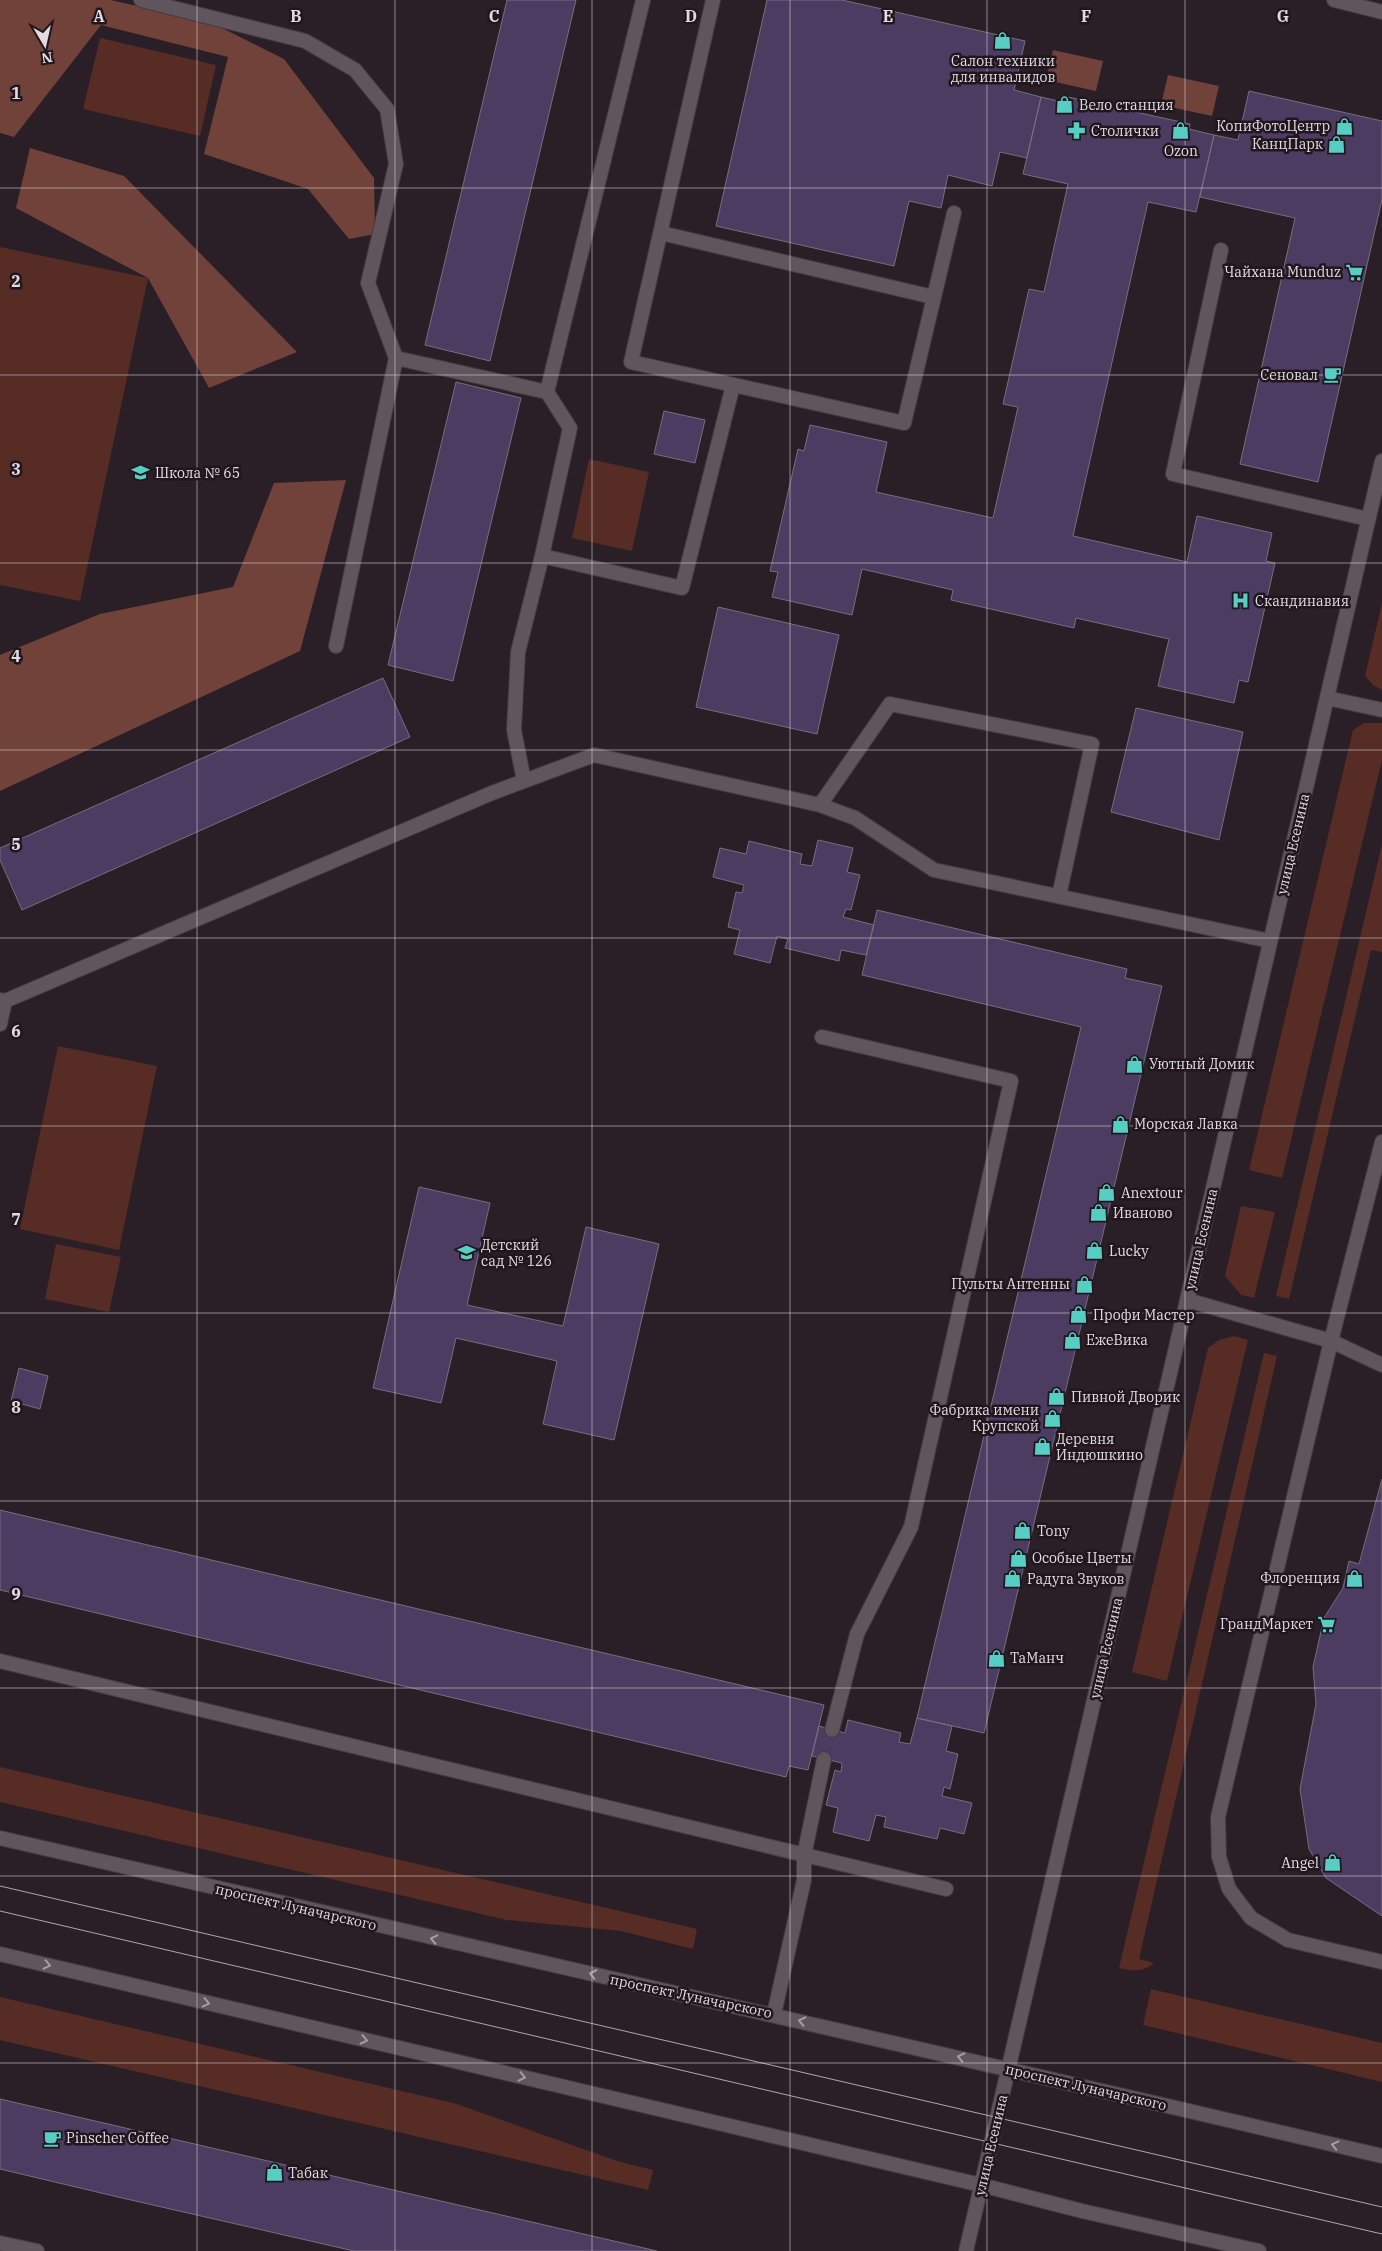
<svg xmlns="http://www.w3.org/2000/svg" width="1382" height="2251" font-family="'IBM Plex Serif',serif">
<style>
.green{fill:#562c24}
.forest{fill:#714239}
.building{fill:#4d3c62;stroke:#746f7c}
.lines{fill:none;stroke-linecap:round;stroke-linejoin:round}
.service-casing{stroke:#443b42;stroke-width:16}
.minor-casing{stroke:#443b42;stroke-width:16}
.tertiary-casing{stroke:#443b42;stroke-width:16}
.secondary-casing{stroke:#443b42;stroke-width:16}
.service{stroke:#60545d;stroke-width:14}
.minor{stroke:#60545d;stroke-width:14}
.tertiary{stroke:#60545d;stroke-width:14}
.secondary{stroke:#60545d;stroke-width:14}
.tram{stroke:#aea6ac;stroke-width:1}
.oneway{stroke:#a79ea4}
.grid{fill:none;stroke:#e1dadf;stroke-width:1;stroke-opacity:0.55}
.labels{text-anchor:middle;stroke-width:5;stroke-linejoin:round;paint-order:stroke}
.poi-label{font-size:14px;fill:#e1dadf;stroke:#20161e;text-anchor:start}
.street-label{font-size:14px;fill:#e1dadf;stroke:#20161e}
.grid-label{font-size:16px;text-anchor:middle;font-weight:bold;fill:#e1dadf;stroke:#20161e;stroke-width:5;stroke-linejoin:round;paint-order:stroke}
</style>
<rect width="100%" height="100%" fill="#2a1f27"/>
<path class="green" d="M100,38L216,65L200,136L83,109Z
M0,247L148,278L80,601L0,585Z
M589,459L649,472L632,551L572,538Z
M1382,603V690L1373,685L1365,676Z
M1364,723H1382V760L1282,1178L1249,1170L1353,730Z
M1382,844V952L1371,950L1289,1299L1276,1296Z
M58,1046L157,1066L119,1250L20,1229Z
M1241,1206L1275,1212L1254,1298L1241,1295L1225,1276Z
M56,1244L121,1257L109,1312L45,1299Z
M1234,1336L1248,1340L1167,1681L1132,1672L1208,1348L1219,1340Z
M1264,1353L1277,1356L1139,1959L1154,1963C1142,1973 1134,1971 1119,1968Z
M0,1767L697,1929L693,1949L621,1931L507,1920L0,1802Z
M1151,1989L1382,2043V2082L1143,2025Z
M0,1997L457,2104L617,2161L653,2170L648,2190L0,2040Z"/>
<path class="forest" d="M0,0H110L210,22L284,59L374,178L375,234L349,239L308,189L204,154L228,57L101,25L14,137L0,133Z
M1053,50L1103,61L1096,91L1046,80Z
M1168,75L1219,86L1212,116L1161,105Z
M30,148L124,176L297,352L209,388L148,278L16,208Z
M346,480L300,651L0,791V655L100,614L233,587L274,483Z"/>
<path class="building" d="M507,0H576L490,361L425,345Z
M767,0H842L1025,41L1014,90L1041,97L1027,158L1000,152L992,186L948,175L941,208L909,201L894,266L716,226Z
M1249,91L1382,121V199L1318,482L1240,464L1295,218L1200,197L1214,135L1238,140Z
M1041,97L1067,103L1068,97L1190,124L1189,129L1214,135L1196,212L1148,202L1073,536L1187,562L1197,516L1272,533L1266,561L1275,563L1248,682L1239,680L1234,703L1158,686L1169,639L1076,618L1074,628L951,600L953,590L862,569L852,615L772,597L778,572L770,571L798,449L804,451L810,425L887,442L876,492L993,518L1018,407L1003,404L1029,289L1044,292L1068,184L1023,174Z
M456,382L521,398L453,681L388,665Z
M664,411L705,420L695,463L654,454Z
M718,607L839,635L817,734L696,707Z
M383,678L410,737L22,910L0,860V848Z
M1136,708L1243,732L1219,840L1111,812Z
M818,840L853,848L847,872L860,875L851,910L846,909L843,917L874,925L866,955L841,950L839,961L785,948L788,939L777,936L770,963L734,954L740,930L728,927L736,892L742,893L744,885L713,877L720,848L746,854L749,841L802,854L800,864L812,866Z
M877,910L1127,969L1125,978L1162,986L984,1733L917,1718L1081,1027L862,975Z
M419,1187L490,1203L467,1305L563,1326L586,1227L659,1244L614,1440L543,1424L557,1361L456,1338L441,1403L373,1388Z
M19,1368L48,1376L40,1409L11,1401Z
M1382,1479V1916L1326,1878L1309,1849L1300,1789L1316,1704L1313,1667L1324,1618L1343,1588L1349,1561L1359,1564Z
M0,1510L824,1705L808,1770L789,1766L786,1777L0,1590Z
M917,1718L952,1726L946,1751L958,1754L950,1789L944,1787L942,1796L972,1803L964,1834L940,1828L937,1839L884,1827L886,1817L876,1815L869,1841L833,1832L838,1808L826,1805L835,1770L841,1772L842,1763L812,1756L819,1726L845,1733L848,1720L901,1733L899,1742L910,1744Z
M0,2099L657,2251H354L118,2197L0,2169Z"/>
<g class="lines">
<defs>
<path id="service" d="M141,0L305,41L355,70L387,109L396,164L368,283L396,358L336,646
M713,0L631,362L904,423L954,213
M661,233L933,297
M1221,250L1173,474L1368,519
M396,358L547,392L643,0
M542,556L682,588L733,385
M1327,698L1382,710
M524,781L514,730L518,652L542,556L570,428L547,392
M820,805L890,704L1092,744L1059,896
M0,1000L5,1001L0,1024
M5,1001L492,793L594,755L820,805L855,818L934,870L1270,941
M822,1037L1011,1081L911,1527L857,1634L832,1730
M1382,1142L1331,1341L1218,1817L1219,1857L1229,1889L1251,1918L1288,1940L1382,1962
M1187,1300L1331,1341L1382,1365
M0,1661L946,1889
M774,2014L804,1880V1856L824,1759
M0,2243L37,2251"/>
<path id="minor" d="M1334,0L1382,12"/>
<path id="tertiary" d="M966,2251L1382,461"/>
<path id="secondary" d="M0,1838C461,1945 922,2048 1382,2156
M0,1954L981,2185L1082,2211L1259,2251"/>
</defs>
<use href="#service" class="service-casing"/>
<use href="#minor" class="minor-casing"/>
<use href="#tertiary" class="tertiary-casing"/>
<use href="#secondary" class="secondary-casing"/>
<use href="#service" class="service"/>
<use href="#minor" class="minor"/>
<use href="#tertiary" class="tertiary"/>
<use href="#secondary" class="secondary"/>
<path class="tram" d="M0,1886L1382,2207
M0,1911L1382,2234"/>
</g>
<defs><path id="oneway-chevron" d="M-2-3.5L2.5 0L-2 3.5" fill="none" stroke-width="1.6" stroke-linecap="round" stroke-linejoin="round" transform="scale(1.25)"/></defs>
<g class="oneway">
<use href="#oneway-chevron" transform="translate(434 1939) rotate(-167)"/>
<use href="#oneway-chevron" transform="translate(47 1965) rotate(13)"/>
<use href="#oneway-chevron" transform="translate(593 1974) rotate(-168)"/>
<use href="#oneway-chevron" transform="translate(206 2003) rotate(13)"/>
<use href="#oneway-chevron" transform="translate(802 2021) rotate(-167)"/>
<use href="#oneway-chevron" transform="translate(364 2040) rotate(13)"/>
<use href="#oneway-chevron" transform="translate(961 2057) rotate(-167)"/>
<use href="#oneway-chevron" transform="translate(522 2077) rotate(13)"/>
<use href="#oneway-chevron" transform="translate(1335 2145) rotate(-167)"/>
</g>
<path class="grid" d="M197,0V2251M395,0V2251M592,0V2251M790,0V2251M987,0V2251M1185,0V2251M0,188H1382M0,375H1382M0,563H1382M0,750H1382M0,938H1382M0,1126H1382M0,1313H1382M0,1501H1382M0,1688H1382M0,1876H1382M0,2063H1382"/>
<defs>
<symbol id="shop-bare" viewBox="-9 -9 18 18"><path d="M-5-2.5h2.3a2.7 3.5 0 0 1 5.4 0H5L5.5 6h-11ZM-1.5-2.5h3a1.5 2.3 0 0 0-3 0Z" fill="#56cec4" stroke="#20161e" stroke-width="2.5" paint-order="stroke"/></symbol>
<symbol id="pharmacy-bare" viewBox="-9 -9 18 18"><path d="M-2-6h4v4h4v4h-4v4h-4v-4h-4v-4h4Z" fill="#56cec4" stroke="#20161e" stroke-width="2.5" paint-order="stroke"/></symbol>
<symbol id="supermarket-bare" viewBox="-9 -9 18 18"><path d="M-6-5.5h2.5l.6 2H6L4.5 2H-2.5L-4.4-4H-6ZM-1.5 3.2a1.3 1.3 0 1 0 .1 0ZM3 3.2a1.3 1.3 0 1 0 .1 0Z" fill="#56cec4" stroke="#20161e" stroke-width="2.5" paint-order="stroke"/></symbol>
<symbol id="cafe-bare" viewBox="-9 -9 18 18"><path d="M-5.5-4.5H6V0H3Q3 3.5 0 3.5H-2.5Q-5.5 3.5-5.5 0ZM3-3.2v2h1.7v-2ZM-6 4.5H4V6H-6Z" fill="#56cec4" stroke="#20161e" stroke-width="2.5" paint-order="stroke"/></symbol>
<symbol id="school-bare" viewBox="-9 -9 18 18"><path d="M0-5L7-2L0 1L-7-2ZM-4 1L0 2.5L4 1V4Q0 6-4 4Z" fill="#56cec4" stroke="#20161e" stroke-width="2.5" paint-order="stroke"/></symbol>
<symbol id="hospital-bare" viewBox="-9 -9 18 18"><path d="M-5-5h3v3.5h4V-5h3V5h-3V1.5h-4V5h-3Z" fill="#56cec4" stroke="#20161e" stroke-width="2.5" paint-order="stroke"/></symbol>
</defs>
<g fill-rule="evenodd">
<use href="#shop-bare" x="990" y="28" width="25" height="25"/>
<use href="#shop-bare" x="1052" y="92" width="25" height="25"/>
<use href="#shop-bare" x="1332" y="114" width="25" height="25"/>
<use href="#pharmacy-bare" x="1064" y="118" width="25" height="25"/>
<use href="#shop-bare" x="1168" y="118" width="25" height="25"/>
<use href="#shop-bare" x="1324" y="132" width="25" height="25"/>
<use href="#supermarket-bare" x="1342" y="260" width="25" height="25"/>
<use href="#cafe-bare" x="1320" y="362" width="25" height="25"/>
<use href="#school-bare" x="128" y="460" width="25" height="25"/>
<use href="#hospital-bare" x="1228" y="588" width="25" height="25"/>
<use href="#shop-bare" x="1122" y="1052" width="25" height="25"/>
<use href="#shop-bare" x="1108" y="1112" width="25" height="25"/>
<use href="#shop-bare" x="1094" y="1180" width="25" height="25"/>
<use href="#shop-bare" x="1086" y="1200" width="25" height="25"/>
<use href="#shop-bare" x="1082" y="1238" width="25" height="25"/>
<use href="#school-bare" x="454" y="1240" width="25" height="25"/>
<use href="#shop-bare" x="1072" y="1272" width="25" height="25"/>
<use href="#shop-bare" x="1066" y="1302" width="25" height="25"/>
<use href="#shop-bare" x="1060" y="1328" width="25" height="25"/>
<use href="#shop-bare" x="1044" y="1384" width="25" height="25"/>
<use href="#shop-bare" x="1040" y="1406" width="25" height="25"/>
<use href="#shop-bare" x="1030" y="1434" width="25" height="25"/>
<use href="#shop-bare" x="1010" y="1518" width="25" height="25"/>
<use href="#shop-bare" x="1006" y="1546" width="25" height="25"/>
<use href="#shop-bare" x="1342" y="1566" width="25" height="25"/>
<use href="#shop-bare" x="1000" y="1566" width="25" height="25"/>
<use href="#supermarket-bare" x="1314" y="1612" width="25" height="25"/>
<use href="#shop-bare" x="984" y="1646" width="25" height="25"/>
<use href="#shop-bare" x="1320" y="1850" width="25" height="25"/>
<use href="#cafe-bare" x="40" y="2126" width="25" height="25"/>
<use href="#shop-bare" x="262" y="2160" width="25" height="25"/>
</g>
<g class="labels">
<g class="poi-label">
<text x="1003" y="66" text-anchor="middle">Салон техники<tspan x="1003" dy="16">для инвалидов</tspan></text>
<text x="1079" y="110">Вело станция</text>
<text x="1330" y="131" text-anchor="end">КопиФотоЦентр</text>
<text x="1091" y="136">Столички</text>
<text x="1323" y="149" text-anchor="end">КанцПарк</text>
<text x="1181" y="156" text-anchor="middle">Ozon</text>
<text x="1341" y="277" text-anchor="end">Чайхана Munduz</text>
<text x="1318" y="380" text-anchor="end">Сеновал</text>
<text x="155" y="478">Школа № 65</text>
<text x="1255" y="606">Скандинавия</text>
<text x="1149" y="1069">Уютный Домик</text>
<text x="1134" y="1129">Морская Лавка</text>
<text x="1121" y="1198">Anextour</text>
<text x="1113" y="1218">Иваново</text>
<text x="481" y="1250">Детский<tspan x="481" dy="16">сад № 126</tspan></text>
<text x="1109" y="1256">Lucky</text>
<text x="1070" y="1289" text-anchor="end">Пульты Антенны</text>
<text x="1093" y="1320">Профи Мастер</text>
<text x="1086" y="1345">ЕжеВика</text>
<text x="1071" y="1402">Пивной Дворик</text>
<text x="1039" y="1415" text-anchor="end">Фабрика имени<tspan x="1039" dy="16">Крупской</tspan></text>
<text x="1056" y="1444">Деревня<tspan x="1056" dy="16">Индюшкино</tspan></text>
<text x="1037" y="1536">Tony</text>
<text x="1032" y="1563">Особые Цветы</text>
<text x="1340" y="1583" text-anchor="end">Флоренция</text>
<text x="1027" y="1584">Радуга Звуков</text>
<text x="1313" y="1629" text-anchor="end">ГрандМаркет</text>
<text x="1010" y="1663">ТаМанч</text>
<text x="1319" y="1868" text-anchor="end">Angel</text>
<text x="66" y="2143">Pinscher Coffee</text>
<text x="288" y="2178">Табак</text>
</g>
<g class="street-label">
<text transform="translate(1293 844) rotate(-77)" y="5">улица Есенина</text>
<text transform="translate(1201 1239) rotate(-77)" y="5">улица Есенина</text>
<text transform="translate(1106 1648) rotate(-77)" y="5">улица Есенина</text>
<text transform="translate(296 1907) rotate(13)" y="5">проспект Луначарского</text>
<text transform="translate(691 1996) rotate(12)" y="5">проспект Луначарского</text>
<text transform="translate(1086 2087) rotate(13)" y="5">проспект Луначарского</text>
<text transform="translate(991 2145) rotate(-77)" y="5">улица Есенина</text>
</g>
</g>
<g class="grid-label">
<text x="99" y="22">A</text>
<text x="296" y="22">B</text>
<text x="494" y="22">C</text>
<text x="691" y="22">D</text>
<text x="888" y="22">E</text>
<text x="1086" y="22">F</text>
<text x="1283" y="22">G</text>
<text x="16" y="99">1</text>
<text x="16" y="287">2</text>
<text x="16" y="475">3</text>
<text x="16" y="662">4</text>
<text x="16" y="850">5</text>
<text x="16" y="1037">6</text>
<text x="16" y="1225">7</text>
<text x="16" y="1413">8</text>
<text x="16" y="1600">9</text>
</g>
<g transform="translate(45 45) rotate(171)" stroke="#20161e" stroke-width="4" paint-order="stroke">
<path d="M0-4L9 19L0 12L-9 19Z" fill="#e1dadf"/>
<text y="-8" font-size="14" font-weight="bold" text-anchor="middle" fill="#e1dadf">N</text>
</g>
</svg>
